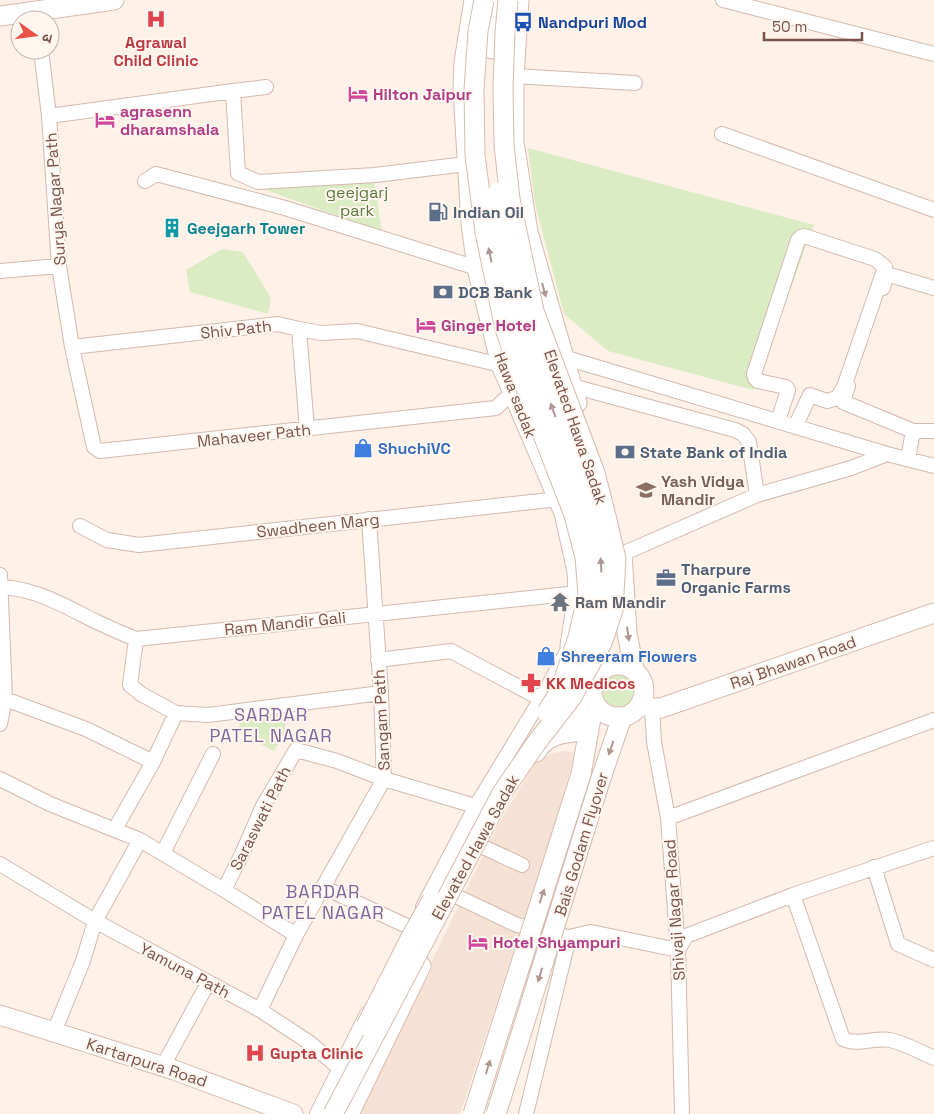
<svg xmlns="http://www.w3.org/2000/svg" width="934" height="1114" font-family="'Space Grotesk','Noto Sans Devanagari',sans-serif">
<style>
.residential{fill:#f5e2d5}
.green{fill:#dbecc5}
.lines{fill:none;stroke-linecap:round;stroke-linejoin:round}
.street-casing{stroke:#d3b9af;stroke-width:16}
.secondary-casing{stroke:#d8baaf;stroke-width:21}
.street{stroke:#fff;stroke-width:14}
.secondary{stroke:#fff;stroke-width:19}
.secondary-bridge-casing{stroke:#d8baaf;stroke-width:21;stroke-linecap:butt}
.secondary-bridge{stroke:#fff;stroke-width:19}
.oneway{fill:#af9892}
.labels{text-anchor:middle;stroke-width:4;stroke-linejoin:round;paint-order:stroke}
.transit-label{font-size:16px;font-weight:bold;fill:#164399;stroke:#fff6ef;text-anchor:start}
.health-label{font-size:16px;font-weight:bold;fill:#be3a42;stroke:#fff6ef;text-anchor:start}
.hotel-label{font-size:16px;font-weight:bold;fill:#b23c85;stroke:#fff6ef;text-anchor:start}
.park-label{font-size:16px;fill:#59793f;stroke:#fff6ef}
.street-label{font-size:16px;fill:#79534a;stroke:#fff6ef}
.service-label{font-size:16px;font-weight:bold;fill:#4e5e75;stroke:#fff6ef;text-anchor:start}
.culture-label{font-size:16px;font-weight:bold;fill:#0d838f;stroke:#fff6ef;text-anchor:start}
.shop-label{font-size:16px;font-weight:bold;fill:#366cbe;stroke:#fff6ef;text-anchor:start}
.education-label{font-size:16px;font-weight:bold;fill:#785e54;stroke:#fff6ef;text-anchor:start}
.worship-label{font-size:16px;font-weight:bold;fill:#5b616d;stroke:#fff6ef;text-anchor:start}
.neighbourhood-label{font-size:18px;letter-spacing:1px;fill:#81669c;stroke:#fff6ef}
</style>
<rect width="100%" height="100%" fill="#fdf1e8"/>
<path class="residential" d="M565,751L575,753L553,832L460,1114H357L497,827L535,763L552,753Z"/>
<path class="green" d="M528,148L814,225L753,390L608,351L564,314L535,204Z
M374,180L382,232L263,189L316,182Z
M222,249L243,252L271,298L268,314L190,292L186,270Z
M598 689a19 19 0 1 1 38 0a19 19 0 1 1-38 0Z
M285,712V734L274,751L236,731L244,716Z"/>
<g class="lines">
<defs>
<path id="street" d="M723,0L934,54
M41,50L49,116L59,266L72,347L94,447L100,451L496,408L512,392
M514,76L635,83
M233,91L266,87
M49,116L233,91L238,173L258,182L375,175L466,164
M722,134L934,210
M145,181L156,174L285,208L477,268
M0,271L59,266
M883,288L886,277L890,275L934,288
M299,329L321,333L357,331L501,365
M72,347L278,324L299,329L307,429
M563,357L887,454L934,466
M572,386L735,430L743,434L749,442L757,495
M848,386L843,402L913,431L908,459
M778,421L788,390L786,387L758,381L755,378L754,374L798,240L801,237L804,236L875,259L885,267L844,387L837,398L827,401L810,395L795,427
M913,431H934
M80,526L107,540L139,545L559,499
M622,554L757,495L851,468L887,454
M0,575L5,699L0,724
M0,587C36,588 66,607 97,622C110,628 123,634 136,639L578,593
M136,639L130,685L141,694L176,713L208,715L381,693
M378,660L451,651L541,699L543,706
M5,699L86,729L153,762
M652,708L654,742L668,818L678,950L682,1114
M0,779L50,804L140,840
M668,818L934,720
M115,829L153,762L176,713
M481,846L522,865
M163,853L213,754
M0,864L95,921L260,1010L310,1043L345,1073
M874,867L898,944L934,960
M323,887L422,933
M224,890L242,854L263,806L296,750L337,761L384,779L485,809
M793,895L843,1039C858,1046 874,1037 890,1040C905,1043 920,1052 934,1058
M456,896L517,925L562,935
M423,907L476,806L541,699L566,653
M260,1010L296,935L384,779L381,693L369,519
M54,1032L83,961L95,921L140,840L224,890L296,935
M163,1066L208,983
M317,1114L367,1014
M526,1114L569,937L591,932L678,950L686,936L793,895L934,848"/>
<path id="secondary" d="M474,0L464,62L463,90L471,224L477,268L501,365L564,513L577,571L578,593L570,646L592,691
M519,0L514,76V142L528,232L577,403
M0,16L114,0
M492,49L498,0
M622,554L627,633L634,669
M592 691a26 26 0 1 1 52 0a26 26 0 1 1-52 0Z
M641,704L652,708H661L934,613
M567,733L588,681
M536,752C548,732 568,733 589,730
M581,774L591,718
M601,778L622,717
M0,1015L174,1070L293,1114
M349,1114L421,966"/>
</defs>
<use href="#street" class="street-casing"/>
<use href="#secondary" class="secondary-casing"/>
<use href="#street" class="street"/>
<use href="#secondary" class="secondary"/>
<defs>
<path id="secondary-bridge" d="M484,0L478,31L474,90L475,155L485,232L505,329L533,409L574,515L585,557L588,594L578,637L560,691L547,712
M498,192L502,229L523,325L592,523L601,558V593L593,635L588,643
M366,1026L410,939L432,900
M333,1114L502,793L537,742L572,697L602,643L613,610L616,559L605,512L595,473L534,311L510,199L504,145L503,87L505,32L508,0
M473,1114L581,774
M496,1114L601,778"/>
</defs>
<use href="#secondary-bridge" class="secondary-bridge-casing"/>
<use href="#secondary-bridge" class="secondary-bridge"/>
</g>
<defs><path id="oneway-solid" d="M-6-.8H1V-3.2L6.5 0L1 3.2V.8H-6Z" transform="scale(1.25)"/></defs>
<g class="oneway">
<use href="#oneway-solid" transform="translate(490 255) rotate(-102)"/>
<use href="#oneway-solid" transform="translate(544 290) rotate(75)"/>
<use href="#oneway-solid" transform="translate(553 410) rotate(-110)"/>
<use href="#oneway-solid" transform="translate(601 565) rotate(-93)"/>
<use href="#oneway-solid" transform="translate(628 634) rotate(82)"/>
<use href="#oneway-solid" transform="translate(611 748) rotate(109)"/>
<use href="#oneway-solid" transform="translate(542 896) rotate(-72)"/>
<use href="#oneway-solid" transform="translate(540 975) rotate(107)"/>
<use href="#oneway-solid" transform="translate(488 1067) rotate(-73)"/>
</g>
<defs>
<symbol id="hospital-bare" viewBox="-9 -9 18 18"><path d="M-5-5h3v3.5h4V-5h3V5h-3V1.5h-4V5h-3Z" fill="#e0444e" stroke="#fff6ef" stroke-width="2.5" paint-order="stroke"/></symbol>
<symbol id="bus-bare" viewBox="-9 -9 18 18"><path d="M-5-6H5V4H4V6H2V4H-2V6H-4V4H-5ZM-3.5-4V0h7V-4ZM-3.5 1.2v1.5H-2V1.2ZM2 1.2v1.5H3.5V1.2Z" fill="#1a4fb4" stroke="#fff6ef" stroke-width="2.5" paint-order="stroke"/></symbol>
<symbol id="hotel-bare" viewBox="-9 -9 18 18"><path d="M-6-4.5h1.5V1H6V5H4.5V3h-9V5H-6ZM-4 0a1.8 1.8 0 1 1 3.6 0ZM.5 0V-2.5h3Q6-2.5 6 0Z" fill="#d1479c" stroke="#fff6ef" stroke-width="2.5" paint-order="stroke"/></symbol>
<symbol id="fuel-bare" viewBox="-9 -9 18 18"><path d="M-5.5-6h7V0h2V4h1.3V-2.5L3-4.5l.8-.8L6-3V5H2.5V1h-1V6h-7ZM-4.2-4.7v3.2H.2V-4.7Z" fill="#5c6f8a" stroke="#fff6ef" stroke-width="2.5" paint-order="stroke"/></symbol>
<symbol id="building-bare" viewBox="-9 -9 18 18"><path d="M-4-6H4V6H1V3H-1V6H-4ZM-2.5-4.3h1.7v1.8h-1.7ZM.8-4.3h1.7v1.8H.8ZM-2.5-1h1.7V.8h-1.7ZM.8-1h1.7V.8H.8Z" fill="#0f9aa8" stroke="#fff6ef" stroke-width="2.5" paint-order="stroke"/></symbol>
<symbol id="bank-bare" viewBox="-9 -9 18 18"><path d="M-6-4H6V4H-6ZM0-2.3a2.3 2.3 0 1 0 0 4.6a2.3 2.3 0 1 0 0-4.6Z" fill="#5c6f8a" stroke="#fff6ef" stroke-width="2.5" paint-order="stroke"/></symbol>
<symbol id="shop-bare" viewBox="-9 -9 18 18"><path d="M-5-2.5h2.3a2.7 3.5 0 0 1 5.4 0H5L5.5 6h-11ZM-1.5-2.5h3a1.5 2.3 0 0 0-3 0Z" fill="#3f7fe0" stroke="#fff6ef" stroke-width="2.5" paint-order="stroke"/></symbol>
<symbol id="school-bare" viewBox="-9 -9 18 18"><path d="M0-5L7-2L0 1L-7-2ZM-4 1L0 2.5L4 1V4Q0 6-4 4Z" fill="#8d6e63" stroke="#fff6ef" stroke-width="2.5" paint-order="stroke"/></symbol>
<symbol id="office-bare" viewBox="-9 -9 18 18"><path d="M-6-3h4V-5.5h4V-3h4V5H-6ZM-1-4.5V-3h2v-1.5ZM-6 0V1H6V0Z" fill="#5c6f8a" stroke="#fff6ef" stroke-width="2.5" paint-order="stroke"/></symbol>
<symbol id="temple-bare" viewBox="-9 -9 18 18"><path d="M0-6L5-2H3V0L6.5 2.5H4V6H1.5V3h-3V6H-4V2.5H-6.5L-3 0V-2H-5Z" fill="#6b7280" stroke="#fff6ef" stroke-width="2.5" paint-order="stroke"/></symbol>
<symbol id="pharmacy-bare" viewBox="-9 -9 18 18"><path d="M-2-6h4v4h4v4h-4v4h-4v-4h-4v-4h4Z" fill="#e0444e" stroke="#fff6ef" stroke-width="2.5" paint-order="stroke"/></symbol>
</defs>
<g fill-rule="evenodd">
<use href="#hospital-bare" x="142" y="5" width="28" height="28"/>
<use href="#bus-bare" x="509" y="8" width="28" height="28"/>
<use href="#hotel-bare" x="344" y="80" width="28" height="28"/>
<use href="#hotel-bare" x="91" y="106" width="28" height="28"/>
<use href="#fuel-bare" x="424" y="198" width="28" height="28"/>
<use href="#building-bare" x="158" y="214" width="28" height="28"/>
<use href="#bank-bare" x="429" y="278" width="28" height="28"/>
<use href="#hotel-bare" x="412" y="311" width="28" height="28"/>
<use href="#shop-bare" x="349" y="434" width="28" height="28"/>
<use href="#bank-bare" x="611" y="438" width="28" height="28"/>
<use href="#school-bare" x="632" y="476" width="28" height="28"/>
<use href="#office-bare" x="652" y="564" width="28" height="28"/>
<use href="#temple-bare" x="546" y="588" width="28" height="28"/>
<use href="#shop-bare" x="532" y="642" width="28" height="28"/>
<use href="#pharmacy-bare" x="517" y="669" width="28" height="28"/>
<use href="#hotel-bare" x="464" y="928" width="28" height="28"/>
<use href="#hospital-bare" x="241" y="1039" width="28" height="28"/>
</g>
<g class="labels">
<g class="transit-label">
<text x="538" y="28">Nandpuri Mod</text>
</g>
<g class="health-label">
<text x="156" y="48" text-anchor="middle">Agrawal<tspan x="156" dy="18">Child Clinic</tspan></text>
<text x="546" y="689">KK Medicos</text>
<text x="270" y="1059">Gupta Clinic</text>
</g>
<g class="hotel-label">
<text x="373" y="100">Hilton Jaipur</text>
<text x="120" y="117">agrasenn<tspan x="120" dy="18">dharamshala</tspan></text>
<text x="441" y="331">Ginger Hotel</text>
<text x="493" y="948">Hotel Shyampuri</text>
</g>
<g class="park-label">
<text x="357" y="198">geejgarj<tspan x="357" dy="18">park</tspan></text>
</g>
<g class="street-label">
<text transform="translate(55 199) rotate(-94)" y="6">Surya Nagar Path</text>
<text transform="translate(236 329) rotate(-6)" y="6">Shiv Path</text>
<text transform="translate(516 395) rotate(69)" y="6">Hawa sadak</text>
<text transform="translate(576 427) rotate(71)" y="6">Elevated Hawa Sadak</text>
<text transform="translate(254 435) rotate(-6)" y="6">Mahaveer Path</text>
<text transform="translate(318 525) rotate(-6)" y="6">Swadheen Marg</text>
<text transform="translate(285 623) rotate(-6)" y="6">Ram Mandir Gali</text>
<text transform="translate(793 662) rotate(-19)" y="6">Raj Bhawan Road</text>
<text transform="translate(381 720) rotate(-93)" y="6">Sangam Path</text>
<text transform="translate(260 818) rotate(-63)" y="6">Saraswati Path</text>
<text transform="translate(581 844) rotate(-73)" y="6">Bais Godam Flyover</text>
<text transform="translate(475 847) rotate(-61)" y="6">Elevated Hawa Sadak</text>
<text transform="translate(674 910) rotate(-94)" y="6">Shivaji Nagar Road</text>
<text transform="translate(185 970) rotate(28)" y="6">Yamuna Path</text>
<text transform="translate(147 1062) rotate(18)" y="6">Kartarpura Road</text>
</g>
<g class="service-label">
<text x="453" y="218">Indian Oil</text>
<text x="458" y="298">DCB Bank</text>
<text x="640" y="458">State Bank of India</text>
<text x="681" y="575">Tharpure<tspan x="681" dy="18">Organic Farms</tspan></text>
</g>
<g class="culture-label">
<text x="187" y="234">Geejgarh Tower</text>
</g>
<g class="shop-label">
<text x="378" y="454">ShuchiVC</text>
<text x="561" y="662">Shreeram Flowers</text>
</g>
<g class="education-label">
<text x="661" y="487">Yash Vidya<tspan x="661" dy="18">Mandir</tspan></text>
</g>
<g class="worship-label">
<text x="575" y="608">Ram Mandir</text>
</g>
<g class="neighbourhood-label">
<text x="271" y="721">SARDAR<tspan x="271" dy="21">PATEL NAGAR</tspan></text>
<text x="323" y="898">BARDAR<tspan x="323" dy="21">PATEL NAGAR</tspan></text>
</g>
</g>
<g transform="translate(35 35) rotate(104)"><circle r="24" fill="#fff6ef" stroke="#c9b5ad"/>
<path d="M0-4L9 19L0 12L-9 19Z" fill="#eb5248"/>
<text y="-8" font-size="14" font-weight="bold" text-anchor="middle" fill="#79534a">उ</text>
</g>
<path d="M764 32v8h98v-8" fill="none" stroke="#79534a" stroke-width="2.5"/>
<text x="772" y="32" font-size="15" fill="#79534a" stroke="#fff6ef" stroke-width="4" paint-order="stroke">50 m</text>
</svg>
